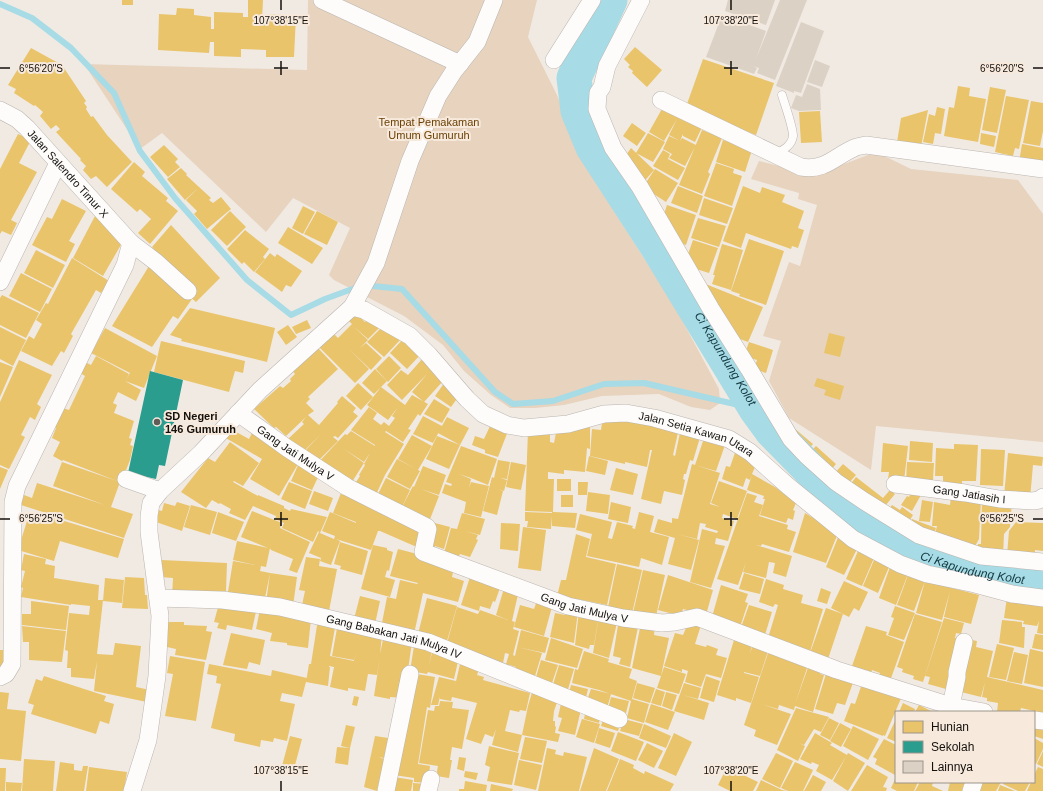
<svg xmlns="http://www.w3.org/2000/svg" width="1043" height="791" font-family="Arial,sans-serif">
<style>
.green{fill:#e7d3be}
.homes{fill:#e9c46a}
.schools{fill:#2a9d8f}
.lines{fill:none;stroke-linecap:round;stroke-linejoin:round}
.stream{stroke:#a7dbe5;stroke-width:6}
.river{stroke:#a7dbe5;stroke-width:35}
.building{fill:#dcd1c5}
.service-casing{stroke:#bab5af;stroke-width:9}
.minor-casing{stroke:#bab5af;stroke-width:18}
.service{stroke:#fdfcfb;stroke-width:8}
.minor{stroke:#fdfcfb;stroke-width:17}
.ticks{fill:none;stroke:#14100c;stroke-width:1.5}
.poi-dot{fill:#615c57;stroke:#f7eadd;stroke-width:1.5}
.labels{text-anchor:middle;stroke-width:4;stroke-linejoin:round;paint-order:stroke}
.park-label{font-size:11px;fill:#6a4104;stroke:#f7eadd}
.street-label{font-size:11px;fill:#14100c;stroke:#f7eadd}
.poi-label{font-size:11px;font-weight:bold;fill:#14100c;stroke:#f7eadd;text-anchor:start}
.water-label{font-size:12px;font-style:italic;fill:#133840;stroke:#f7eadd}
.ticks-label{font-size:10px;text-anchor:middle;fill:#14100c;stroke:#f7eadd;stroke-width:4;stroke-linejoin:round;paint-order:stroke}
</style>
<rect width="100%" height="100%" fill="#f1eae3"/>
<path class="green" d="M308,0H537L528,37L557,95L584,164L675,307L719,389L720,403L710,410L691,407L659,394L602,396L564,405L535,408H510L491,395L464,371L443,345L404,316L334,280L329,275L350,228L293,198L266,232L162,133L140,149L84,64L307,70Z
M876,152L911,169L1018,180L1043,214V442L876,426L871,470L789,418L769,381L781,341L763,336L789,262L800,266L817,205L798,199L799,193L751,179L759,161L815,175Z"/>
<path class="homes" d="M122,0H133V5H122Z
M248,0H263L262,20H267L268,14L296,16L294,57H266V50L241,49V57L214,56V42H210L209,53L158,50L159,14L176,15L177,8L194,9V15L211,17V29H214V12L243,13V17H248Z
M635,47L662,70L647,87L632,73L633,71L628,67L630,65L624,59Z
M31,48L62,65L86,101L84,103L87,107L86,109L91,117L93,116L107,135L132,162L107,187L96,176L91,179L83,170L86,166L80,160L81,159L56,132L60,129L56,125L51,129L40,116L43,112L35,105L34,106L14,93L16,89L8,85Z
M703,59L774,83L756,135L694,113L696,107L687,104Z
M958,86L970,88L969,96L986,99L978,142L944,136L949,107L954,108Z
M990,87L1006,90L997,133L982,130Z
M1006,96L1029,100L1019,149L1015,148L1013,156L995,152Z
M1031,101L1043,103V131L1040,146L1023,143Z
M663,107L704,123L695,142L683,136V134L680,141L669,135L677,119L664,141L649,132Z
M937,107L945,109L941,134L935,133L933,144L923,142L929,114L935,116Z
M928,110L921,147L897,142L901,118Z
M820,111L822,142L801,143L799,112Z
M632,123L646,133L637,146L623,136Z
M702,130L722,138L708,172L710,174L702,194L679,185Z
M648,133L665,142L653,162L636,153Z
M981,133L996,136L994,147L980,144Z
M18,134L31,140L19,163L37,172L11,220L17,223L11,235L2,231L0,234V169Z
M669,136L680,141L682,138L696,145L685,166L669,158L672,154L663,149Z
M723,140L752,150L745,172L716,162Z
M1022,144L1043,148V167L1019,162Z
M164,145L178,159L175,162L180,167L168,177L150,157Z
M631,148L654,170L641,185L624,158Z
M663,150L670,154L668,159L685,168L678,180L653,166Z
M134,162L145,172L142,176L168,198L166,201L178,211L150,244L138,233L151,219L140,209L137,212L111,189Z
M716,163L734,169L733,173L742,176L732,206L704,196Z
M181,168L187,174L186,175L211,198L209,200L213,203L221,197L231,209L207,229L194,214L197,211L186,200L198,188L185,200L167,179Z
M655,169L678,183L666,202L643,187Z
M678,186L703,196L697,213L671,203Z
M743,186L760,193L762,187L785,195L782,202L804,211L798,228L804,230L798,248L792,246L791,249L746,233L741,248L723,241Z
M704,198L733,208L727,224L699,215Z
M62,199L86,211L69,241L75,244L66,262L32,245L47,217L52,219Z
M667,205L696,215L686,245L670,240L662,220Z
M303,206L315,212L303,234L292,228Z
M230,211L246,227L227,246L211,230Z
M317,211L338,222L327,245L304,234Z
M95,216L122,243L103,276L73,258Z
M698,218L726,226L719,247L691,238Z
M171,225L220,278L196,302L188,295L191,292L152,247Z
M288,227L323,248L312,264L278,243Z
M245,230L269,249L263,257L265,259L254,272L244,262L242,264L227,249Z
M749,239L784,251L766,305L739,296L740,294L731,291Z
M693,240L718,248L709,273L693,268L695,263L686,260Z
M722,244L743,250L731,290L712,284L715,275H713Z
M36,250L65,265L53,288L24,273Z
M270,253L275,257L277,254L302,271L291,287L286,285L282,292L255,272Z
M72,258L109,281L101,293L96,290L71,334L73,336L64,353L61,351L52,366L21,351L29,336L34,339L42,324L36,320L46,303L48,304Z
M149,266L192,299L178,319L173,316L152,347L112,326Z
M21,273L52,289L40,312L9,296Z
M703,283L763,307L748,342L727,334Z
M2,295L39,313L26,338L0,325V298Z
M190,308L275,328L267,362L181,341L182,339L170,335Z
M356,313L365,322L371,315L382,325L368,339L353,326L368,340L360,348L366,343L382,358L371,370L349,349L369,369L355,383L316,344L330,330L338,338L352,324L349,321Z
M307,320L311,328L296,334L292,327Z
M385,324L401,339L384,357L367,342Z
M288,325L297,337L286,345L277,332Z
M0,327L26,340L13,366L0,359Z
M105,328L157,356L144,388L125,381L141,390L136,401L118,392L113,403L117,405L114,413L134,421L129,438L132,439L130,445L133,446L130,460L121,483L120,482L111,507L133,514L124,538L21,505L24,495L32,498L37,483L105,505L53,486L62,462L117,481L63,460L62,461L53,456L60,442L52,438L56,428L54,427L63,408L69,410L85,376L80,373L85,362L91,365L96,356L129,374L126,380L130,373L91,353Z
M829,333L845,337L840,357L824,353Z
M405,337L422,353L407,369L390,353Z
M161,341L245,361L243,373L235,371L229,392L154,372Z
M749,342L773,350L766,373L754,369L757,360L744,356Z
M316,346L338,369L308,397L310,399L306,403L314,411L308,415L319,425L338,403L337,402L342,396L356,408L353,412L358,416L338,438L335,436L333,437L338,441L315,464L303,453L321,434L303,452L288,439L304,424L302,422L306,417L286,436L276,427L274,428L254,409L280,386L283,388L291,381L290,379L295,374L291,369Z
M389,356L401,368L388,382L376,369Z
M423,358L444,380L424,402L412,392L427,374L402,400L387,385L401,370L408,375Z
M19,360L52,375L37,404L41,407L35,420L30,417L21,435L25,437L9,469L0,465V402Z
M0,362L13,367L0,397Z
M375,369L387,381L374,394L362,383Z
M817,378L844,386L840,400L824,395L826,390L814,386Z
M445,382L461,393L451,407L435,396Z
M358,383L373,397L361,410L346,396Z
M381,387L405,405L412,395L428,404L420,416L418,414L408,429L411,430L403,442L386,431L385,432L404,444L385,475L374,499L354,485L360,476L359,475L365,465L364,464L370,453L364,462L344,449L364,463L352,482L316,465L345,434L347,435L351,431L375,446V445L351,430L369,407L377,413L373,419L381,425L384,422L389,426L395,418L392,416L398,407L388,420L367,405Z
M434,399L450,409L442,423L424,414Z
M423,416L442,426L433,443L413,434Z
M603,416L679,428L673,455L675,456L674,461L681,428L701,434L693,461L690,460L686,474H684L683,479L685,480L682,495L664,491L661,504L641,499L652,450H650L647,467L625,462V464L590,456L592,429L601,430Z
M447,417L469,428L460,445L438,433Z
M491,424L508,431L498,457L485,453V450L472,445L475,436L484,439Z
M572,426L590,427V449L587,448L585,472L564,470V474L548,472V479H554L553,512L577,513L575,528L552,526V516L551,529L527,527L528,521H525V512L552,513V512L525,511L528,431L550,432V442L554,443L556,433L571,432Z
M229,428L249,439L253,431L301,459L279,496L250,479L262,459L224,437Z
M794,428L813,444L807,451L789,434Z
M412,435L432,446L418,470L398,459Z
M437,436L460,445L449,469L426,459Z
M704,438L725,445L716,471L695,465Z
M910,441L933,443L932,462L909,460Z
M230,442L259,463L243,486L234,481L233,482L258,496V495L284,506V508L290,511L291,509L327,517L320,533L334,539L335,536L322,531L330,512L356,523V522L333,513L343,488L427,529L419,548L380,531H378L371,550L336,539L340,541L331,565L320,561L321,558L309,553L319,532L318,531L313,542L282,528L284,523L275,519L276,516L253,506L245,520L229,513L231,509L220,503L219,504L212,500L206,508L181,492L208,458L215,462Z
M883,443L908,446L904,481L888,479L889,472H881Z
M954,444L978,445L976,481H962V486L943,485V476H935L936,448L954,449Z
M461,446L497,459L488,485L471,478L459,474L471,479L469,488L471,482L489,486L481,517L464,513L466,502L442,493L445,484L451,486L452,484L446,482Z
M816,446L836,464L831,470L810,452Z
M981,449L1005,450L1003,486L980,485Z
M736,450L755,467L752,474L775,487L796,503L793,510L795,511L793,520L788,518L786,523L760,515L765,499H763L764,496L747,490L752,475L750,480L746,478L743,487L722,479L726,466L730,467Z
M1008,453L1043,457L1042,466L1033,465L1030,499L1004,496Z
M589,456L608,461L605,475L586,471Z
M397,459L420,471L410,489L387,477Z
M498,460L510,462L507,479L500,478L507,480L504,491L498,489L503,491L497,515L483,511L492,477L494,478Z
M511,462L526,465L521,490L506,487Z
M907,462L934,463L933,480H930L929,484L906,483Z
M299,463L319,475L312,490L291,481Z
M692,464L720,473L710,504L720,507L711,503L719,481L747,491L737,519L723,514L722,518L734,521L728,541L716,538L715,544L725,546L711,588L690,582L702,529L717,533L718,531L705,527L706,524L700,523L697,539L677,534L699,540L691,570L668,564L675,538L654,532L658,519L672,523V518L678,519Z
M843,464L856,475L846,486L833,475Z
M423,466L446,475L439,495L421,489L439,496L427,527L375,500L386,478L410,490L401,509L413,486L414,487Z
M0,467L8,470L0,489Z
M616,468L638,474L633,495L610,490Z
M856,477L883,498L890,490L895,494L881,511L849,486Z
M557,479H571V491H557Z
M289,482L312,491L305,509L281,499Z
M578,482H588L587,495H578Z
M912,490L921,495L912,511L901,505L907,496L909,497Z
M314,491L333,498L328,511L309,504Z
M588,492L610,495L608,514L586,511Z
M747,493L757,496L754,502L763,505L759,516L788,525L787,529L796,532L789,552L762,544L761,546L756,545L792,556L786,577L773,573L775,563L769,562L766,578L743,572L746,562L738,585L717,579Z
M561,495H573V507H561Z
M951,496L981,499L979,539L974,548L934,538L937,526H932L934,502L950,505Z
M922,500L933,502L930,522L919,521Z
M982,500L1012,502L1010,527L1004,534L1003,557L976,553L978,544H981Z
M177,502L190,506L182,531L156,522L159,510L162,511L164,503L175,506Z
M611,502L631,507L628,523L608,519Z
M191,505L217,512L210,535L184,527Z
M892,505L900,510L902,507L913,515L908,523L887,512Z
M252,511L282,523L280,528L310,542L297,573L289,570L293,559L271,550L270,548L266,567L261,566L260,571L270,573L265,598H227L233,561L255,565L233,560L237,541L268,548L241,537Z
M218,512L244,522L236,541L212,533Z
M639,512L654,516L650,532L669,537L662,565L641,558L639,567L587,556L592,534L576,530L580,514L612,522L608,538L612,539L617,522L633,526L632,528L635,529Z
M462,513L485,519L480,535L465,531L478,535L476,539L478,540L470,557L460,554L458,558L444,553L451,528L457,529Z
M805,513L838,533L826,563L793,552Z
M41,514L124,539L118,558L60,541L54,561L18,550L27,521L38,524Z
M912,519L936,528L933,537L909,525Z
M431,522L450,527L444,549L435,546L434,550L424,547Z
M1016,522L1043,523V551L1035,550V557L1007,555L1009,531Z
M501,523L520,524L518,551L500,549Z
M523,527L546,530L541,571L518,568Z
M576,534L590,539L586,557L616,564L607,605L577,599L576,600L557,596L561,580H566Z
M839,535L858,547L844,575L826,567Z
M340,542L368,551L362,575L340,569L341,566L334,564Z
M373,545L387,548V550L393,552L389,571L387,570L385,577L395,580L390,597L361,589Z
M398,549L425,556L454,567L452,577L464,581L458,602L423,593L414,634L381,628L387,597L396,599L400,580L417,584L418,583L390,576Z
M858,551L874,558L862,586L846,579Z
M24,554L46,559L45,564L55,566L54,578L99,585L98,600H103L97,654L113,655L115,643L141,646L136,687L150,690L147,702L94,691L97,661L94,679L71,677V668H67L68,651L65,650L69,613L89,615L90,606L71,604V605L21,597L23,588L21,587L25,571L21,570Z
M306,557L320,559L319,566L337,569L329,611L313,608V606L302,605L305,591L299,590Z
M161,560L227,563L226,591H217V599L172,598L173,578L160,577Z
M874,560L889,567L878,593L863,586Z
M617,564L642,570L631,618L607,612Z
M890,567L908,574L896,605L879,598Z
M643,570L665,575L655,621L632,617Z
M270,573L297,577L293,606L266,603Z
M744,573L764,579L760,594L739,589Z
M668,575L713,590L706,615L683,609L681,616L658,610Z
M908,575L925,581L914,611L897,605Z
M125,577L144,578L145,595H147L148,609L122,608Z
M470,577L500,588L495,602L493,601L490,609L480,606L479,611L461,605Z
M105,578L124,580L122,603L103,601Z
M766,579L784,585L783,589L803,595L801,603L823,609L809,655L768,638L778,605L775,604L773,607L759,602Z
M844,581L868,592L859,611L854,608L849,617L831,608Z
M925,581L979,595L971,624L944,617L950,591L942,620L916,613Z
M505,585L519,590L512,621L515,622L513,629L519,631L513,655L515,656L517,647L542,653L535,676L515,671L516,667L506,664L509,654L505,653L503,663L447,643L457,607L478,614L480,610L508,620L496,615Z
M721,585L748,594L745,602L748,603L739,630L712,617Z
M821,588L831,592L827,604L817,601Z
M360,596L380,601L375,624L354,619Z
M1007,597L1043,603V634L1037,633L1039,621L1037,626L1023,624L1024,621L1004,618Z
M427,598L457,606L447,641L418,634Z
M538,598L553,603L544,636L514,627L520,605L534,609Z
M220,600L257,607L252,630L227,625L226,630L217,628L219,623L214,622Z
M31,601L69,606L66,630L22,625V614H31Z
M749,605L772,612L764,638L740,630Z
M895,606L915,613L904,640L888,635L894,618L891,617Z
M826,608L843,614L828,659L810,653Z
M260,609L311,618L308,648L287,645V643L270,641L272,633L256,629Z
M566,609L578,611L574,643L550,637L555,613L565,615Z
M579,611L599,614L594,645H590L589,649L575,645Z
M915,614L942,622L923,682L913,679L914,676L902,672L903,669L897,667Z
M599,615L618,618L609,658L593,653Z
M944,618L964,623L961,634L956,633L955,638L964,640L946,689L928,684L930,677L925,676Z
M318,619L332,622L331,628H335L330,656L354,661L353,664L357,650L354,660L332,656L338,623L382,635L380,654L384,635L412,642L404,698L390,697V699L374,696L380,657L377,675L368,674L365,691L348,688V691L330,687L334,667L329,666V667H330L328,686L306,682L309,664H311Z
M619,619L639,622L630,667L619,664L621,658L613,656Z
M1002,620L1022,622V627H1025L1024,648L999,643Z
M689,621L701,625L695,644L706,647L707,645L718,649L716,655L727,658L721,678L706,674L701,687L685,682L688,671L682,669V672L664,666L675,633L683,635Z
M168,622H184V625L207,626L206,631L212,632L206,660L175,655L176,649L167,647Z
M641,623L655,625L654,635L669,638L661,676L632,668Z
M22,626L66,631L62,662L29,660V642H23Z
M866,626L887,632L886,635L904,642L890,681L879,676L880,673L872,670L870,675L852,666Z
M521,630L549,638L545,653L517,647Z
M231,633L265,640L260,665L249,662L247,669L223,665Z
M1035,634L1043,635V650L1032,648Z
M551,638L583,649L577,668L545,660Z
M967,639L977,641L976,647L993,651L987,677L1043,690V713L1021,708L1020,712H997L998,703L987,701V698L982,697L985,682L981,697L957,691Z
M415,640L433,645L429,666L433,648L459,657L454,679L428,672L427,674L410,671Z
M734,640L752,645L750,654L753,644L769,648L760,676L744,672V673L759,677L751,703L736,698V701L717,695Z
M997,644L1014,648L1006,680L989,677Z
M1030,649L1043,652V687L1024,683Z
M0,650H5L4,667H0Z
M769,650L809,662L795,704L810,662L822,665L820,674L824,675L813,712L795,706L794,710L779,705L778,709L761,704L791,714L777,745L754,736L756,730L744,725Z
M584,651L609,659L608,662L632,669L629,678L637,681L632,699L649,704L644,723L627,718L631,701L599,690L572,683L575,669L578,670Z
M1014,652L1028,655L1022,684L1007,681Z
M170,656L205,662L196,721L165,716L173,674L167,673Z
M541,660L558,665L550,689L534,684Z
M209,664L271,676L272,670L307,678L302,697L282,693L280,701L295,704L287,741L274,738L273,742L261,740L260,747L234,741L235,734L211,728L221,684L216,683L217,676L207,674Z
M460,664L479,669L477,675L484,677L483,680L530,693L526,711L520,710L519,712L510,710L505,731L522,735L518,752L492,745L496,729L493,737L485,734L481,744L466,739L477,703L452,697L451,701L440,699V697L438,705H431L439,677L456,681L454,690Z
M559,665L574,669L566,696L551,691Z
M664,667L686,674L679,694L657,688Z
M411,673L435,677L430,708L427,707L418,764L430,766L428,783L414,782V778L394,775L408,704L413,705L406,703Z
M826,674L855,677L845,705L837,703L833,714L815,709Z
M44,676L106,696L104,701L114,704L109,724L100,721L96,734L31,714L34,705L28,703L36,679L42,681Z
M706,676L720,681L714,702L700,698Z
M863,681L902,696L885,736L883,735V736L844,721L851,703L855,704Z
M637,683L655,688L650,703L633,698Z
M684,683L701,688L698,699L683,695L709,703L704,720L674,711Z
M571,685L588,689L585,702L568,698Z
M534,686L559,697L554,711L553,721H555V726L556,727L555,733L560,734L558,742L522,735L528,706Z
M591,689L611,694L607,708L586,703Z
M656,689L665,692L661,706L651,703Z
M0,692L9,693L7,709L26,711L21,761L0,759Z
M666,692L677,695L672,710L662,706Z
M354,696L359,697L357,706L352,705Z
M611,697L629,701L625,717L607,713Z
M562,699L582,705L575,735L558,731L562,718L558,717Z
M440,701L453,702L452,708L469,710L462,749L452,747L450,760H452L449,778L436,776L438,766L419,763L428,710L434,711L435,706H439Z
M903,703L915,709L914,712H899Z
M651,704L675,712L668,730L645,722Z
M919,705L933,712H915Z
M796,708L829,717L821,732L814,729L804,745L799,743L805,746L798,761L777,750Z
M586,709L601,713L599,723L584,719Z
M604,717L621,722L618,731L601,726Z
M829,718L839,723L830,740L820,735Z
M582,719L600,724L594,743L576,737Z
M624,719L643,724L639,736L620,731Z
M896,719V742L887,738Z
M1042,721L1043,722V739L1034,736V725L1039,726L1038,730Z
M840,723L851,729L841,747L830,741Z
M644,724L671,736L666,748L639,738Z
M346,725L355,727L350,748L341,746Z
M853,726L879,739L868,760L843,746Z
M599,728L615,733L610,748L595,743Z
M618,732L644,742L636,761L611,751Z
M674,733L692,742L676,776L658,768Z
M815,733L832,743L830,745L847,755L832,780L816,771L819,765L812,762L811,764L800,759Z
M290,736L302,739L294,769L282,766Z
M375,736L388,738L384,758L379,757L384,759L377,791L364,787Z
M525,737L547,741L542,763L520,759Z
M1034,738L1043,743V749L1036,764L1034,763Z
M884,739L896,745L895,775L875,764L877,759L873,757Z
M647,743L663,751L654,768L638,760Z
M489,746L519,753L512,785L487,781L490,767L485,765Z
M337,747L350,748L348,765L335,763Z
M547,748L556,750L555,754L563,756L564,752L587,757L579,791H538Z
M594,748L619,759L606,791H580Z
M1043,751V767L1037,764Z
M776,753L793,761L780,788L762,779Z
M848,753L865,763L848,791L833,781Z
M459,757L466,758L464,771L457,769Z
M24,759L55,761L53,791H22Z
M620,759L634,765L633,768L644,774L645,771L674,784L670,791H607Z
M519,760L542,765L536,790L514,785Z
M60,762L74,764V770L82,771L83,766H88L84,791H56Z
M795,762L813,770L803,791H788L781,788Z
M867,765L888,777L883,787L887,788L886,791H851Z
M89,767L127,772L124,791H86Z
M727,767L758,782L753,791H730L718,785Z
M1038,767L1043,769V791H1027L1031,782H1034V775Z
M0,768H6L5,791H0Z
M465,771L478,773L476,780L464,777Z
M813,775L826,782L821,791H804Z
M394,777L413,780L411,791H392Z
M896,777V782H918L914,791H897L891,788Z
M761,780L782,790L787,791H756Z
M465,781L487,785L486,791H459V789H464Z
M6,782L22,783L21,791H6Z
M920,782H933L932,786L943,791H915Z
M950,782H970L967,791H948Z
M977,782H1001L996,791H973Z
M1004,782H1030L1025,791H1018L1003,784Z
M413,783L425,784V791H413Z
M491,784L513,789L512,791H490Z
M1000,785L1015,791H998Z"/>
<path class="schools" d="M150,371L183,380L165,466L159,465L156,479L128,473Z"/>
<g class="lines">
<path class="stream" d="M0,4L32,18L71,48L114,93L140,151L175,198L247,280L291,315L325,299L363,285L402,289L495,392L513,404L553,401L604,384L644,383L756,409"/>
<path class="river" id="s1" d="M610,0L574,78L578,111L593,147L657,246L756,409L772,431L823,483L892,546L968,571L1043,583"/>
</g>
<path class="building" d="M728,0H775L766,25L725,11Z
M780,0H807L775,80L757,73L759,68L753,66L757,68L754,74L706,57L722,15L766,31L756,59Z
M801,22L824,31L801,93L794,91V93L776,86Z
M815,60L830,66L822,87L807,82Z
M807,84L820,89L821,110L799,111L791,108L796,95L802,97Z"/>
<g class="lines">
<defs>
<path id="service" d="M776,153C783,151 792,145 793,136C793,127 785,105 782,95"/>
<g id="minor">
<path d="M322,0L460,64"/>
<path d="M641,0L607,66L602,87L598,93L597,109L613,148L640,187L711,309L749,369L791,439L807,456L836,482L864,501L919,535L981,556L1043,562"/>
<path d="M554,60L592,0"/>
<path d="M661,100L801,167C825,171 834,157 854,148C857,146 862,146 866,145L1043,169"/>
<path id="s2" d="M0,110L17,119L27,128L131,243L156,262L188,291"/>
<path d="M0,282L58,163"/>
<path id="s3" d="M352,307L364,310L410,336L429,355L467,399L483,414L507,425L524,428L568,424L604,414L626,413L654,418L729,439L750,452L788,486L853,539L900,564L927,574L975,584L1012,594L1043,598"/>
<path id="s4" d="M238,413L287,448L347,487L427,527L428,529L423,552L568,606L623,618L662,623L675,622L697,617L837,670L951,706L984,712"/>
<path d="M126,479L160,491"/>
<path id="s5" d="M895,484L965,493L999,499L1033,501L1039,500L1043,497"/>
<path id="s6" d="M158,598L222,600L280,607L428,642L619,719"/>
<path d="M0,677L6,674L12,664L13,502L17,486L125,265L131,243"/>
<path d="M951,706L957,677V672L964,642"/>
<path d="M1034,720L1043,721"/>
<path d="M132,791L148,740L157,676L160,616L149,532V516L151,503L160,491L201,453L260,390L352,307L376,263L410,161L438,96L454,71L477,42L494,0"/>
<path d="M386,791L410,674"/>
<path d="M428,791L431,779"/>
<path d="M971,791L974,782"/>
</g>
</defs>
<use href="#service" class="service-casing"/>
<use href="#minor" class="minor-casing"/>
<use href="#service" class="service"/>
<use href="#minor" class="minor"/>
</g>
<path class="ticks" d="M281,0V10M731,0V10M281,61V75M731,61V75M0,68H10M274,68H288M724,68H738M1033,68H1043M281,512V526M731,512V526M0,519H10M274,519H288M724,519H738M1033,519H1043M281,781V791M731,781V791"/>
<circle class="poi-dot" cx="157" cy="422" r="4"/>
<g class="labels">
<g class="park-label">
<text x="429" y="126">Tempat Pemakaman<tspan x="429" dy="13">Umum Gumuruh</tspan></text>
</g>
<g class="street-label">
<text dy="4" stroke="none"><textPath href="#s2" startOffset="94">Jalan Salendro Timur X</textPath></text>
<text dy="4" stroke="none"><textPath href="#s3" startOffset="393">Jalan Setia Kawan Utara</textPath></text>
<text dy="4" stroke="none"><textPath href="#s4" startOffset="70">Gang Jati Mulya V</textPath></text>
<text dy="4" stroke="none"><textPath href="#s5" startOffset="75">Gang Jatiasih I</textPath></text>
<text dy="4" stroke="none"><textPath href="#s4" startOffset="418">Gang Jati Mulya V</textPath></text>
<text dy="4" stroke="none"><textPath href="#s6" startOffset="240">Gang Babakan Jati Mulya IV</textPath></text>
</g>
<g class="poi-label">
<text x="165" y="420">SD Negeri<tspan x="165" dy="13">146 Gumuruh</tspan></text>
</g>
<g class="water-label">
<text dy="4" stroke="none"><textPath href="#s1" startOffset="408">Ci Kapundung Kolot</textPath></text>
<text dy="4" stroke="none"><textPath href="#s1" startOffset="744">Ci Kapundung Kolot</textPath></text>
</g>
</g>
<g class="ticks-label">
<text x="281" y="24">107°38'15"E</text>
<text x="731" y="24">107°38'20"E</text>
<text x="41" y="72">6°56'20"S</text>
<text x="1002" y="72">6°56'20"S</text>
<text x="41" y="522">6°56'25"S</text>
<text x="1002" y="522">6°56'25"S</text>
<text x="281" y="774">107°38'15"E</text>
<text x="731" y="774">107°38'20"E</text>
</g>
<rect x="895" y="711" width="140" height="72" fill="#f7eadd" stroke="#9c9389"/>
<rect x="903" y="721" width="20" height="12" fill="#e9c46a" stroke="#9c9389"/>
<text x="931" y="731" font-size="12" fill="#14100c">Hunian</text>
<rect x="903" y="741" width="20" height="12" fill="#2a9d8f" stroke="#9c9389"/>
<text x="931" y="751" font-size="12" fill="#14100c">Sekolah</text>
<rect x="903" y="761" width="20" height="12" fill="#dcd1c5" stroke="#9c9389"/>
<text x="931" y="771" font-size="12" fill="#14100c">Lainnya</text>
</svg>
